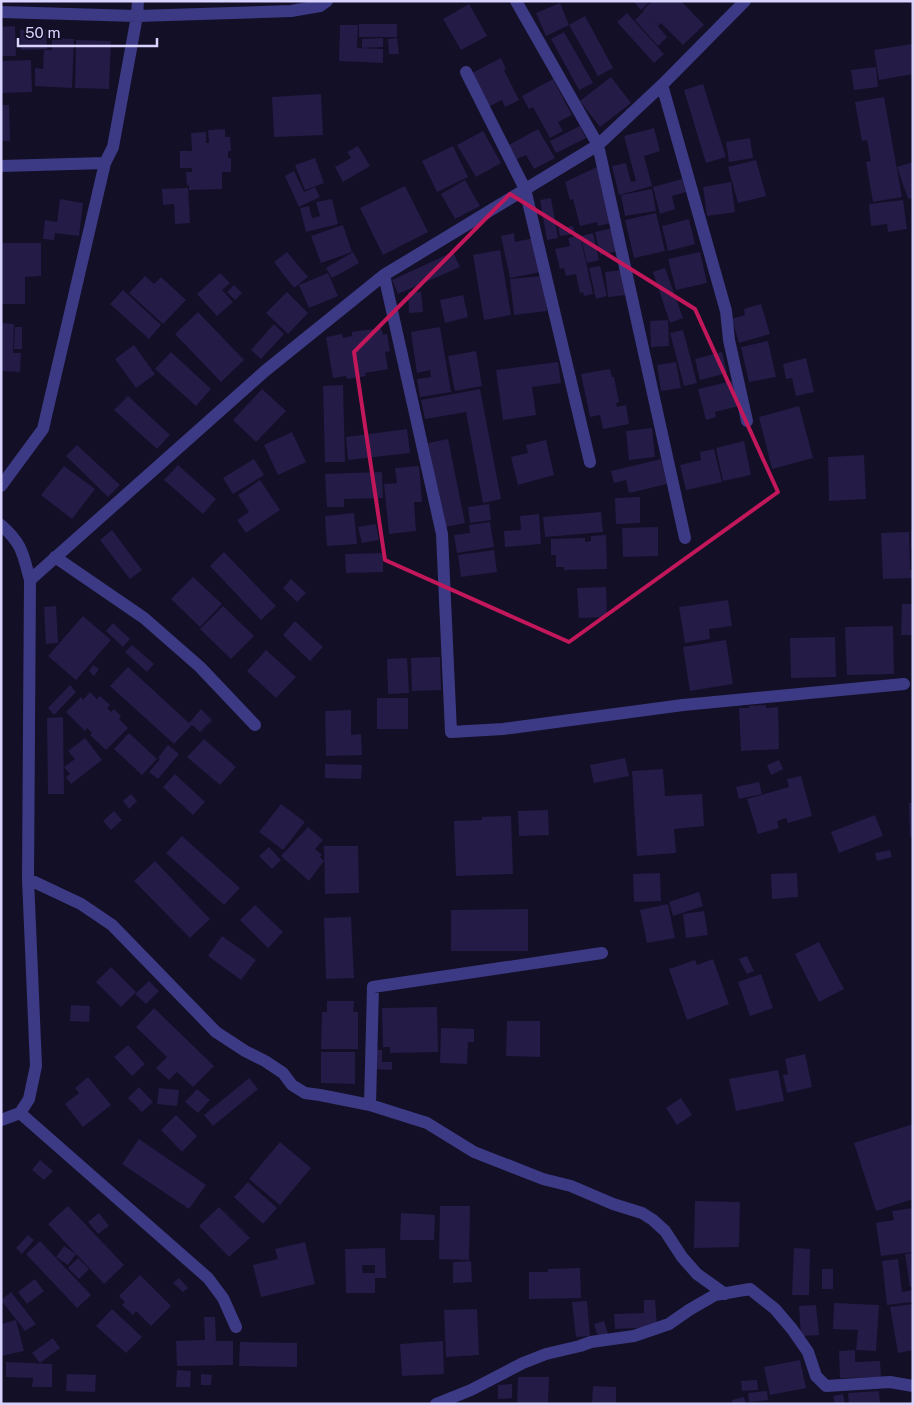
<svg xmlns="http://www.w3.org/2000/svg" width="914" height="1405" font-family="'Public Sans',sans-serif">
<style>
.building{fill:#241b47;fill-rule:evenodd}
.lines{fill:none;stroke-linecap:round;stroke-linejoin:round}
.minor{stroke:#3d3a85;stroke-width:12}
.marked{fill:none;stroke:#c2185b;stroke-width:4;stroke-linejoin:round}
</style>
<rect width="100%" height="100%" fill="#130f26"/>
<path class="building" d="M633,1H650L641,10Z
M652,1H681L704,25L683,45L661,23L658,26L651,18L667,37L658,46L635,20L644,11L643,10Z
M560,3L569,25L585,16L613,68L598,76L569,25L546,36L536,13Z
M469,4L487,36L461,50L443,19Z
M627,13L664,54L654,63L617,22Z
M359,24H397V37H359Z
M340,25H358L357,48L383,49V63L339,61Z
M15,26L16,56H1V27Z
M46,29L47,49L21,50L20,30Z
M564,32L593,83L579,90L551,39Z
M52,38L74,39L72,88L35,86V68L43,69L44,50H52Z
M383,38V47L362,48V39Z
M397,38L399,54H389L388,39Z
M76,40L111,41L109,89L75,88Z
M912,44L913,74L879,80L874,50Z
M501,58L506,69L504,70L519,100L505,107L502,100L488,107L472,73Z
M31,60L32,92L1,93V61Z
M876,67L878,87L854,90L851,70Z
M611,77L631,103L600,127L580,101Z
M553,79L572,115L558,122L563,131L550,138L533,107L529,109L522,96Z
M703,84L726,157L706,163L684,90Z
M321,94L323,135L274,137L272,97Z
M884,97L902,197L873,202L866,162L871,161L867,140L862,141L855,102Z
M1,105H9L10,141H1Z
M580,126L586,138L556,153L550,141Z
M654,128L660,151L644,156L652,186L619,195L612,166L626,163L631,182L636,181L624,136Z
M225,129V137H230L231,151H228V158H231V172H222V189L189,190V185H187L186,172H192V168H180V151H192L191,133L206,132V143H209L208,130Z
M538,129L555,158L534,169L526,155L517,159L509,145Z
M483,131L501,163L476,177L457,145Z
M750,138L753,158L729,162L726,142Z
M358,146L370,166L343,182L335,167L351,158L347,152Z
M453,146L468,177L437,192L422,161Z
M315,158L324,183L305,190L295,165Z
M756,160L766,196L738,203L728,167Z
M913,162V198L908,199L897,167Z
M597,167L611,223L598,226L597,222L580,226L573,199L570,200L565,182Z
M294,171L304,192L315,187L320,197L299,207L285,176Z
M682,179L686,192L672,196L675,209L660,214L653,187Z
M465,180L480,206L455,219L441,194Z
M731,182L735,212L707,216L703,187Z
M405,186L428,232L383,255L360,208Z
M188,188L190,223L175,224L174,204L163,205L162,189Z
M652,189L656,211L625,216L621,195Z
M551,198L558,238L547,240L540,200Z
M60,199L83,203L79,236L55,233L54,240L43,239L45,220L57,222Z
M332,199L338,224L306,232L300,208L309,206L312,218L320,216L316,202Z
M903,200L907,229L888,232L887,224L871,226L869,204Z
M656,213L665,251L634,258L625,220Z
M689,219L695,244L668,251L662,226Z
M343,225L352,252L321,263L311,236Z
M573,226L575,234L560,236L558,228Z
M613,228L618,251L600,255L595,232Z
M514,233L515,242L534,238L541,272L510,278L501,236Z
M593,233L599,260L587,263L581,236Z
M580,235L593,294L584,296L583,292L580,293L576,274L566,276L564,268L560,269L555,249L570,246L568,238Z
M1,243H41V276L25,277V304H1Z
M500,250L511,315L484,320L473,255Z
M287,252L308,277L294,288L274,262Z
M353,252L359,263L332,278L326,268Z
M453,252L460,267L398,294L392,280Z
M700,252L707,283L676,290L668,259Z
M600,266L607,296L596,299L589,268Z
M665,268L683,318L670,323L653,272Z
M622,270L626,295L608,297L605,272Z
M220,273L230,283L222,290L233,302L217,316L197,294Z
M328,273L338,296L309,308L299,285Z
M145,276L154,284L161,277L186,300L163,324L129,293Z
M543,276L547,311L514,315L510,279Z
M234,285L242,293L235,300L227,292Z
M123,290L161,325L149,339L110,304Z
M287,292L308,313L288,334L266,313Z
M408,292H421L423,312L409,313Z
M463,295L468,317L445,323L440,300Z
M761,304L770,334L739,343L732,319L745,315L744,309Z
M198,312L244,360L221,382L175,334Z
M668,320L669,346L651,347L650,321Z
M1,323L14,324L13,353H21L20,372L1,371Z
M274,324L284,334L261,359L251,350Z
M15,327H22V349H14Z
M440,327L451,392L420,397L417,379L431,377L430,370L417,373L411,332Z
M381,328L383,335L387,334L390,351L385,352L388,369L365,373L366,376L347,379L346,376L333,378L326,337L342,334L343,338L352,336V332Z
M683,330L697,383L684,386L670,333Z
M768,341L776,377L749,382L741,347Z
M134,345L155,374L136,388L115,359Z
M476,351L482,386L455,391L448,356Z
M171,352L211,389L196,406L155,369Z
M722,352L727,373L700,380L695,359Z
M806,358L814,392L796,396L792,378L786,379L783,364Z
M558,362L561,383L532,387L536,415L503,420L496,370Z
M676,362L681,388L661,391L657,365Z
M610,369L612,377H614L619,402L616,403L617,407L626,405L629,424L603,429L600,415L590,417L581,374Z
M732,381L739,406L715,412L716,417L706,420L698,389Z
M343,385L345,462H325L323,386Z
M262,389L286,411L256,442L233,420Z
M480,389L501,499L483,503L466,412L425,419L421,400Z
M128,396L170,435L157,449L114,410Z
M799,406L813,458L772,469L759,417Z
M652,428L655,457L629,460L626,431Z
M407,429L410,453L348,460L346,437Z
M292,432L306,462L278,475L264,445Z
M448,439L465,523L445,527L428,443Z
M546,440L554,475L518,485L511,457L528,453L526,445Z
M744,441L751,475L723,481L716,448Z
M77,445L120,485L108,497L66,456Z
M714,449L722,482L686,490L680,465L701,460L700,452Z
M864,455L866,499L829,501L828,457Z
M254,459L264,475L233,494L223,478Z
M661,459L667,484L629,493L626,480L614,483L611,471Z
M178,465L216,499L203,514L164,480Z
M64,466L95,489L72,519L41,495Z
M419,466L422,502H414L416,531L389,534L384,484L397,483L395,468Z
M382,472L383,498L344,499V507H327L325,474Z
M260,480L280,510L246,533L237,520L249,512L238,495Z
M640,497V523L616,524L615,498Z
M489,504L491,520L470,523L468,507Z
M601,512L603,532L545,537L543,517Z
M354,513L357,544L327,546L325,516Z
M539,514L541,544L505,547L504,531L521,530L520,516Z
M490,522L494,547L457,553L454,535L470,533L469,525Z
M376,524L379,540L362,543L358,527Z
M658,527V556L623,557L622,528Z
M112,530L142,570L130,579L100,540Z
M911,531H913V548H911Z
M909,532L910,570H913V578L883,579L881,533Z
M606,535L607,569L564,570V567H556V555H551V539L585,538V542L591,541V536Z
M494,550L497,572L461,577L458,555Z
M224,552L276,606L261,620L210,566Z
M383,553V572L346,573L345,554Z
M193,577L222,604L200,627L171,599Z
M291,579L306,593L297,602L283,588Z
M606,587L607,617L579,618L577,588Z
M728,600L732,626L709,629L710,639L685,643L679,607Z
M902,604H913V635H901Z
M56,606L58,643L46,644L44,607Z
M223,606L254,636L231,659L200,629Z
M83,616L111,640L76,680L48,656Z
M295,621L323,647L310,661L283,635Z
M113,623L130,639L123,647L106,631Z
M893,626L894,674L847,675L845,627Z
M835,637L836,677L791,678L790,638Z
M726,640L733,684L690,691L683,647Z
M132,645L154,664L147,672L125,652Z
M266,650L296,677L276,698L247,671Z
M440,657L441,690L412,691L411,658Z
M407,658L409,693L388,694L387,659Z
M93,665L99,669L94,676L89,671Z
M128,667L189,723L201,709L212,720L200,732L192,725L174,744L110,686Z
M70,685L76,692L54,715L48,708Z
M90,692L97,699L100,696L110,705L107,708L111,712L114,709L121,716L119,719L128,728L106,750L90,735L92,733L87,728L85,731L66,712L81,697L83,700Z
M377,698H408V729H377Z
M766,705V708L778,707L779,749L741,751L739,708H749V706Z
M351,710V735L361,734L362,755L326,756L325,711Z
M63,717L64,794H48L47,718Z
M129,733L157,759L142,775L114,749Z
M85,738L102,760L71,784L66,777L70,774L64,767L75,759L68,751Z
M204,739L236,767L220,785L187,757Z
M168,745L179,754L158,779L149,772L160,759L158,758Z
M625,758L629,776L594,783L590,765Z
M779,760L783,769L771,775L767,765Z
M325,764L362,765L361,779L325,778Z
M663,769L665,796L702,794L704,826L674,829L676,853L637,856L632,771Z
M175,774L205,802L193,815L163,787Z
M801,776L812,816L788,823L786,818L777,821L779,828L758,834L747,799L789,787L787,779Z
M759,782L762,794L739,799L736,787Z
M131,794L137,801L129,809L123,801Z
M909,803H913V836L910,837Z
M281,804L305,822L283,850L259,832Z
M548,810L549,835L519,836L518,811Z
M114,811L122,820L111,830L103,821Z
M875,815L883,836L839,853L831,832Z
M511,816L513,874L456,876L454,821L482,820V817Z
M308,827L323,840L315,849L322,855L320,857L324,861L309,881L281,856Z
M182,836L240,888L224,905L166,853Z
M324,846H358L359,893L325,894Z
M269,847L281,860L272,869L259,856Z
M890,850L892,857L877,861L875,853Z
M155,861L210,919L190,938L134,881Z
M660,873L661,901L634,902L633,874Z
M797,873L798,897L772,899L771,874Z
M699,892L703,906L673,916L669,902Z
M668,904L675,938L647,943L640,910Z
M255,905L283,932L268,948L240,920Z
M528,909V951H451V910Z
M704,911L708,935L686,938L683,914Z
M351,917L354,978L326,979L324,918Z
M222,936L256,960L241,980L208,956Z
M819,942L844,989L819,1002L795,954Z
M747,956L754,971L747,974L739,959Z
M713,959L729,1004L687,1020L669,969L695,960L697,965Z
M111,967L136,992L121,1007L96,982Z
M761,974L773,1008L750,1016L738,982Z
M149,981L159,991L146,1004L135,994Z
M327,1001H354L353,1012H358V1049H321L322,1012H327Z
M71,1005L90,1006L89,1022L70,1021Z
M437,1007L438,1052L390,1053V1047H383L382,1008Z
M154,1008L214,1066L193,1087L177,1072L169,1080L156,1068L167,1057L136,1027Z
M507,1021H540V1057L506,1056Z
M441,1028L474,1029V1042H468L467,1064L440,1063Z
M128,1045L145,1064L132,1076L114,1057Z
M374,1050H382V1062H392V1070L373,1069Z
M321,1052H355V1084L321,1083Z
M805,1054L812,1087L787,1093L783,1075L788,1074L785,1059Z
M778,1070L784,1101L736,1111L729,1079Z
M88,1077L111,1105L83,1127L65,1104L79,1093L75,1088Z
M249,1078L258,1089L213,1126L204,1115Z
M139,1087L153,1102L142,1112L128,1098Z
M159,1088L179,1090L177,1106L157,1104Z
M197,1089L210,1100L198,1113L185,1102Z
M681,1098L692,1115L677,1125L666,1108Z
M176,1115L197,1136L182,1152L161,1130Z
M913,1124V1199L876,1211L854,1143Z
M139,1139L206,1185L189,1209L122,1164Z
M280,1142L311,1168L280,1205L249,1179Z
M40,1160L53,1171L44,1180L32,1170Z
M248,1182L277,1208L263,1224L234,1197Z
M695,1201L740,1202L739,1247L694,1248Z
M68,1206L124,1265L104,1284L48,1224Z
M440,1206H470L469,1260L439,1259Z
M219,1207L250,1238L229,1257L199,1226Z
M913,1208V1252L881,1256L876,1223L894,1220L892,1211Z
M99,1213L109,1226L98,1234L88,1222Z
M401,1213L435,1215L434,1240H400Z
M28,1235L34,1240L22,1254L16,1248Z
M40,1241L91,1295L77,1308L26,1254Z
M305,1242L315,1284L261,1297L253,1265L278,1259L275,1249Z
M64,1246L76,1254L68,1265L56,1257Z
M385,1248L386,1278H375V1293H346L345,1249ZM362,1265H375V1273H363Z
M794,1248L810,1249L809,1295H792Z
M913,1253V1287H910L905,1254Z
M78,1258L89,1269L79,1279L68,1268Z
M898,1259L902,1292L913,1290V1302L887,1305L882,1261Z
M471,1261L472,1282L453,1283V1262Z
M580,1268L581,1298L529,1299V1272H548V1269Z
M822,1269H833V1289H822Z
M140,1275L171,1306L151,1326L136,1311L133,1315L122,1305L125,1302L119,1296Z
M179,1278L188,1288L183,1292L173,1283Z
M35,1279L44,1291L27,1304L18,1292Z
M11,1292L36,1324L25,1331L1,1300Z
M644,1300H655L657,1327L615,1329L614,1314L644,1313Z
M587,1301L590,1336L576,1337L572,1302Z
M834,1303L879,1305L876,1351L856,1350L858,1330L833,1329Z
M913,1304V1350L898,1353L890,1307Z
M816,1305L819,1335L801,1336L799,1306Z
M112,1309L142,1337L126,1353L96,1326Z
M477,1309L479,1355L446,1357L444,1310Z
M204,1317H215L216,1341H233V1365L177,1366L176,1341L205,1340Z
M16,1320L24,1351L1,1356V1324Z
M604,1321L608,1334L598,1337L594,1324Z
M53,1338L60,1348L40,1363L32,1353Z
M443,1341L444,1374L402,1376L400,1344Z
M240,1342L297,1343V1367L239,1366Z
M855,1350V1362L880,1361L881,1377L840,1378L839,1351Z
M800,1360L806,1388L770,1395L764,1367Z
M6,1362L52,1364V1387H32L33,1378L6,1377Z
M177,1370L191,1371L190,1387H176Z
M67,1374L96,1375L95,1392L66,1391Z
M201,1374L212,1375L211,1385H201Z
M518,1377H549L548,1404H517Z
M757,1380L758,1390L742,1391L741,1381Z
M512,1384V1398L498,1399V1385Z
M593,1386L616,1387V1404H592Z
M767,1391L768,1400L749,1402L748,1393Z
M879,1391L880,1404H849L848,1393Z
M843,1394L845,1404H835L833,1396Z
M744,1397L746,1404H733L732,1400Z"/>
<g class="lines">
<path class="minor" d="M516,1L598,145L685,538
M1,12L137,16L291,11L320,6L327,1
M466,72L525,189L590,462
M662,85L726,311L729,340L747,421
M1,166L105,163
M384,275L442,534L451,732L503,729L683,705L904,684
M1,486L43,429L105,163L113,147L137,16L138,1
M1,525C22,543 23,554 30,580L28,879L36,1066L29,1099L20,1113L1,1120
M55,557L144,618L200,667L255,725
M30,580L265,371L384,275L598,145L662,85L745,1
M28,879L81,904L112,925L216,1032L245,1051L265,1061L283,1073L292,1085L305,1093L320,1095L370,1105L427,1123L474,1152L543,1179L571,1186L613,1204L642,1213L653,1220L665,1231L682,1257L697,1274L725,1294
M370,1105L373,987L602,953
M20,1113L208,1278L223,1298L236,1327
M436,1404L471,1390L523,1363L546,1354L580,1346L591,1342L634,1336L669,1324L689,1310L715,1295L750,1289L775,1309L792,1329L808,1352L816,1376L826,1386L890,1382L913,1386"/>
</g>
<path class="marked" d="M510,194L695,309L778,492L569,642L385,560L354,352Z"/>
<rect width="914" height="1405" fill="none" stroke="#d9d4ff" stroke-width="5"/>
<path d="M18 38v8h139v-8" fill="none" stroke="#d9d4ff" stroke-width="2.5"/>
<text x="25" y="38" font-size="15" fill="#d9d4ff" stroke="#130f26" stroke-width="4" paint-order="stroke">50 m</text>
</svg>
